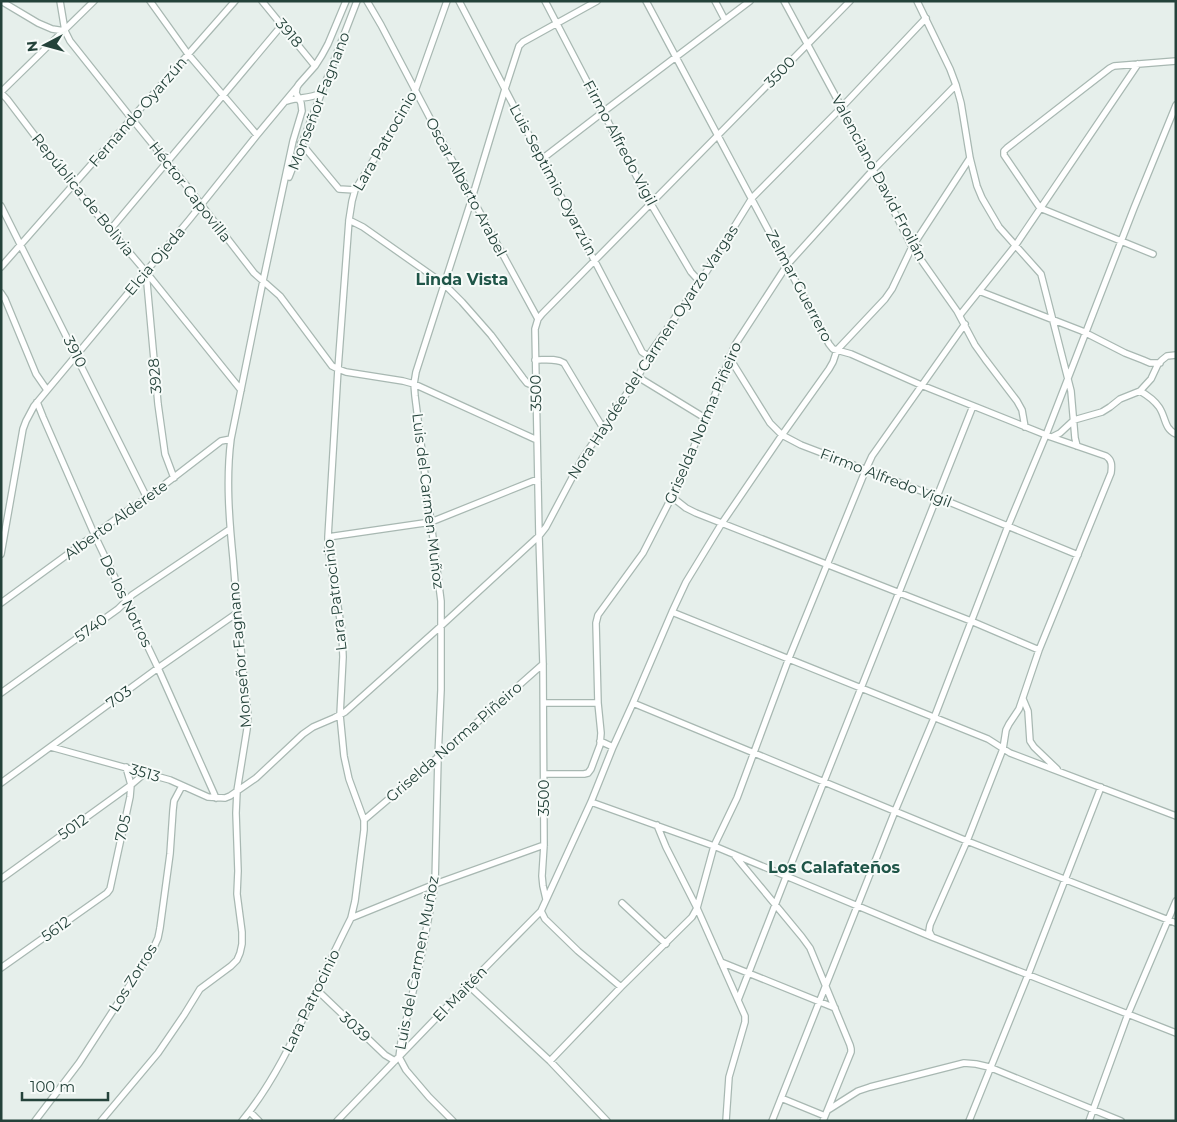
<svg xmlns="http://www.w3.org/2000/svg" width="1177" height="1122" font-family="Montserrat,sans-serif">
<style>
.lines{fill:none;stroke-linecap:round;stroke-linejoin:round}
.minor-casing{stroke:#a8b8b2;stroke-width:8}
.minor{stroke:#fff;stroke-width:5.5}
.labels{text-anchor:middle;stroke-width:4;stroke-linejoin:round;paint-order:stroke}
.street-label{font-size:15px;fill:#24423a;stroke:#f7fbf9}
.neighbourhood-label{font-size:16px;font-weight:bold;fill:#1f5548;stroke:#f7fbf9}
</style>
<rect width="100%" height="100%" fill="#e6efeb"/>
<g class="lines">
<defs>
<path id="minor" d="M1,1L38,23L52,29L65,31
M60,1L65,31L70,41L132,119L186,185L254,273L280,296L332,366L338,369L346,372L403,381L414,384L537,440
M150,1L188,54L257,135
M262,1L315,66
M367,1L381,25L472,198L538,319
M459,1L638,344L642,352L648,356
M545,1L651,204L691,272L700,282
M646,1L829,344L833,349L851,354L921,385L1051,437L1106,456C1112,460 1112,465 1111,473L1039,650L1019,709L1009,724L1006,730L1003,749L967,841L930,925L929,931L932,937
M715,1L725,20
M784,1L843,110L912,247L957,311L975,345L985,359L1017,401L1022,410L1025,427
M917,1L950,69L956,85L961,103L970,158L977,186L982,198L999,227L1041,274L1071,391L1075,438L1077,446
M1,92L94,1
M1,93L7,99L73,186L146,272L241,390
M287,101C298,97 310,99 321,93
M301,143L339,189L355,190
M542,159L603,112L750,1
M289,177L357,1
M1,206L147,498
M349,220L363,227L444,284L462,302L491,335L523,378L527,383L536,387
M110,230L282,25
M1153,254L1040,208L1004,155V151L1007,148L1110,68L1114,66L1176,61
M1,267L235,1
M146,272L158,404L165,454L174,478
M979,291L1082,331L1125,353L1143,360L1150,363H1160
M1,293L5,299L36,374L47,390
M960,315L1015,246L1138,64
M729,357L770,423L782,435L801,445L937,497L1078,555
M535,360C545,360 556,358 564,363L603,428
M638,377L705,418
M1140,391C1147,395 1154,400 1159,407C1166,417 1164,429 1176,434
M37,402L43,417L95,536L158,668L216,798
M1052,437L1060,433L1074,420L1102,412L1110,407L1120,399L1140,391L1151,379L1158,364L1162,360L1167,356L1176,355
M672,497L686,508L696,513L971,621L1039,650
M328,537L431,522L538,479
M1,554L23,429L26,421L34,406L189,220L257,135L297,87
M1,603L131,508L147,498L221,441L231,439
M672,612L988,739L1010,753L1176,816
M1,693L118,609L132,595L230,529
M1023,699L1028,711L1030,741L1034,747L1057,769
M544,703H598
M633,703L967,841L1176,923
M600,741L613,747
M51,747L170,780L208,797L225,798L230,796L256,778L303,734L313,727L334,718L345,712L441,626L539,536L546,527L582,459L638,377L648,356L700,282L752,198L841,108L926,18
M544,774H584L588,773L591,769L600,745L601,733L598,703L596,623L598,615L643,553L680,481L735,345L787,265L873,170L956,85
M1,783L158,668L237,613
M591,802L714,846L932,937L1176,1033
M364,820L438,757L543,664
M657,825L666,847L697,908L745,1016V1022L729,1077L726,1121
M735,856L802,937L810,948L850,1045L851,1049V1052L823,1121
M1,879L131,785L145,773
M546,899L543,886L542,876L544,845L543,664L539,536L535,329L538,319L542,314L850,1
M622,903L666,944
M541,911L545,919L578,951L621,987
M351,918L435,884L544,845
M721,962L835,1008
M1,968L107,893L110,889L130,797L131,785L126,767
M468,985L550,1061L607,1121
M317,990L385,1055L395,1061
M738,1000L786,877L973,406
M550,1061L621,987L692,917L697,908L714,846L737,798L789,658L866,469L872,456L965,324
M781,1098L825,1116
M828,1110L858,1091L870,1087L964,1063L976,1064L989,1067L1121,1121
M250,1112L259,1121
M35,1121L79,1063L153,949L158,938L160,928L170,854L173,810L174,801L182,786
M101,1121L158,1053L184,1015L200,989L231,966L237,960L240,953L242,944V932L237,894L238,871L236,813L237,791L247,729L248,715C242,663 237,610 233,558C229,518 226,478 231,439L263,281L293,141L302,111L301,103L296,93L297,87L299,84L315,66L322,55L328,44L346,1
M242,1121C274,1082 295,1036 316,991C327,966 339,942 351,918L355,901L364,830V820L349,779L344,756L340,715L343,657L342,631L328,548V537L338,369L349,220L352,201L355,190L405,109L415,91L447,1
M337,1121L468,985L541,911L591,802L613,747L633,703L672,612L686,582L722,523L782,435L829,369L833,362L837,350L885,299L892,289L912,247L970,158
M453,1121L429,1097L406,1070L399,1057L401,1042L420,962L435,884L438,757L441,690V601L415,396L414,384L416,372L472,198L505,89L519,46L523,42L597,1
M772,1121L895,811L934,718L1008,526L1046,435L1134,208L1176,105
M969,1121L1028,975L1101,787
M1089,1121L1128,1014L1176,901"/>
</defs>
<use href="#minor" class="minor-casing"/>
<use href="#minor" class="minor"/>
</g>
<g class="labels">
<g class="street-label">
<text transform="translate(289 33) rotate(50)" y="5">3918</text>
<text transform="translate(780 72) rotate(-46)" y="5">3500</text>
<text transform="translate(319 101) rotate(-69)" y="5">Monseñor Fagnano</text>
<text transform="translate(138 112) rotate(-49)" y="5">Fernando Oyarzún</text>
<text transform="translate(385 141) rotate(-60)" y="5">Lara Patrocinio</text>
<text transform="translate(620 143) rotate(62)" y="5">Firmo Alfredo Vigil</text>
<text transform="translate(879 178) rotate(62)" y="5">Valenciano David Froilán</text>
<text transform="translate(553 180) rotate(62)" y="5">Luis Septimio Oyarzún</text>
<text transform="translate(466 187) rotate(62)" y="5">Oscar Alberto Arabel</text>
<text transform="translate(190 192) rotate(52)" y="5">Héctor Capovilla</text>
<text transform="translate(83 195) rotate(51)" y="5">República de Bolivia</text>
<text transform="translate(155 261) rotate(-50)" y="5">Elcia Ojeda</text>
<text transform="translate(799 286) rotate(62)" y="5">Zelmar Guerrero</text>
<text transform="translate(75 352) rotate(63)" y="5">3910</text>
<text transform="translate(653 352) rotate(-57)" y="5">Nora Haydée del Carmen Oyarzo Vargas</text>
<text transform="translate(155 376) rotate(-95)" y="5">3928</text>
<text transform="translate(536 393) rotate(-91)" y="5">3500</text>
<text transform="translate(703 423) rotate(-67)" y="5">Griselda Norma Piñeiro</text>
<text transform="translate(886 478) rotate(21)" y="5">Firmo Alfredo Vigil</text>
<text transform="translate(428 501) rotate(83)" y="5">Luis del Carmen Muñoz</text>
<text transform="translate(116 520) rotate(-36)" y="5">Alberto Alderete</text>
<text transform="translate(335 595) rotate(-97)" y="5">Lara Patrocinio</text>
<text transform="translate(126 601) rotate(64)" y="5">De los Notros</text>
<text transform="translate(91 628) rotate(-36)" y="5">5740</text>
<text transform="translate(240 655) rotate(-95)" y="5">Monseñor Fagnano</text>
<text transform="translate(119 697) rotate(-36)" y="5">703</text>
<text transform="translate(454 742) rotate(-41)" y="5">Griselda Norma Piñeiro</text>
<text transform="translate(145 773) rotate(16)" y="5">3513</text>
<text transform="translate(544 798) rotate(-90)" y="5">3500</text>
<text transform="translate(73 827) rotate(-36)" y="5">5012</text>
<text transform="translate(123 828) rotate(-78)" y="5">705</text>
<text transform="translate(56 929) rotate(-36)" y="5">5612</text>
<text transform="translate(417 963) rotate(-79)" y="5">Luis del Carmen Muñoz</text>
<text transform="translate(133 978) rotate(-58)" y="5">Los Zorros</text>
<text transform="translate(460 994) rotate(-46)" y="5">El Maitén</text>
<text transform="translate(311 1001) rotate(-64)" y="5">Lara Patrocinio</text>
<text transform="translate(355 1027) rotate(43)" y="5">3039</text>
</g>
<g class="neighbourhood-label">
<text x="462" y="285">Linda Vista</text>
<text x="834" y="873">Los Calafateños</text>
</g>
</g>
<rect width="1177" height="1122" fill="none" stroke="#24423a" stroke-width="5"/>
<g transform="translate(45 45) rotate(264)" stroke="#f7fbf9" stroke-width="4" paint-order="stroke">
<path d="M0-4L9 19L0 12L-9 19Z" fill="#24423a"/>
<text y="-8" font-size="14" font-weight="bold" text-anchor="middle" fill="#24423a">N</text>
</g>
<path d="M22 1092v8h86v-8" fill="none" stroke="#24423a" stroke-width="2.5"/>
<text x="30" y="1092" font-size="15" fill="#24423a" stroke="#f7fbf9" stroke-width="4" paint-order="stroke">100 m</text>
</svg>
